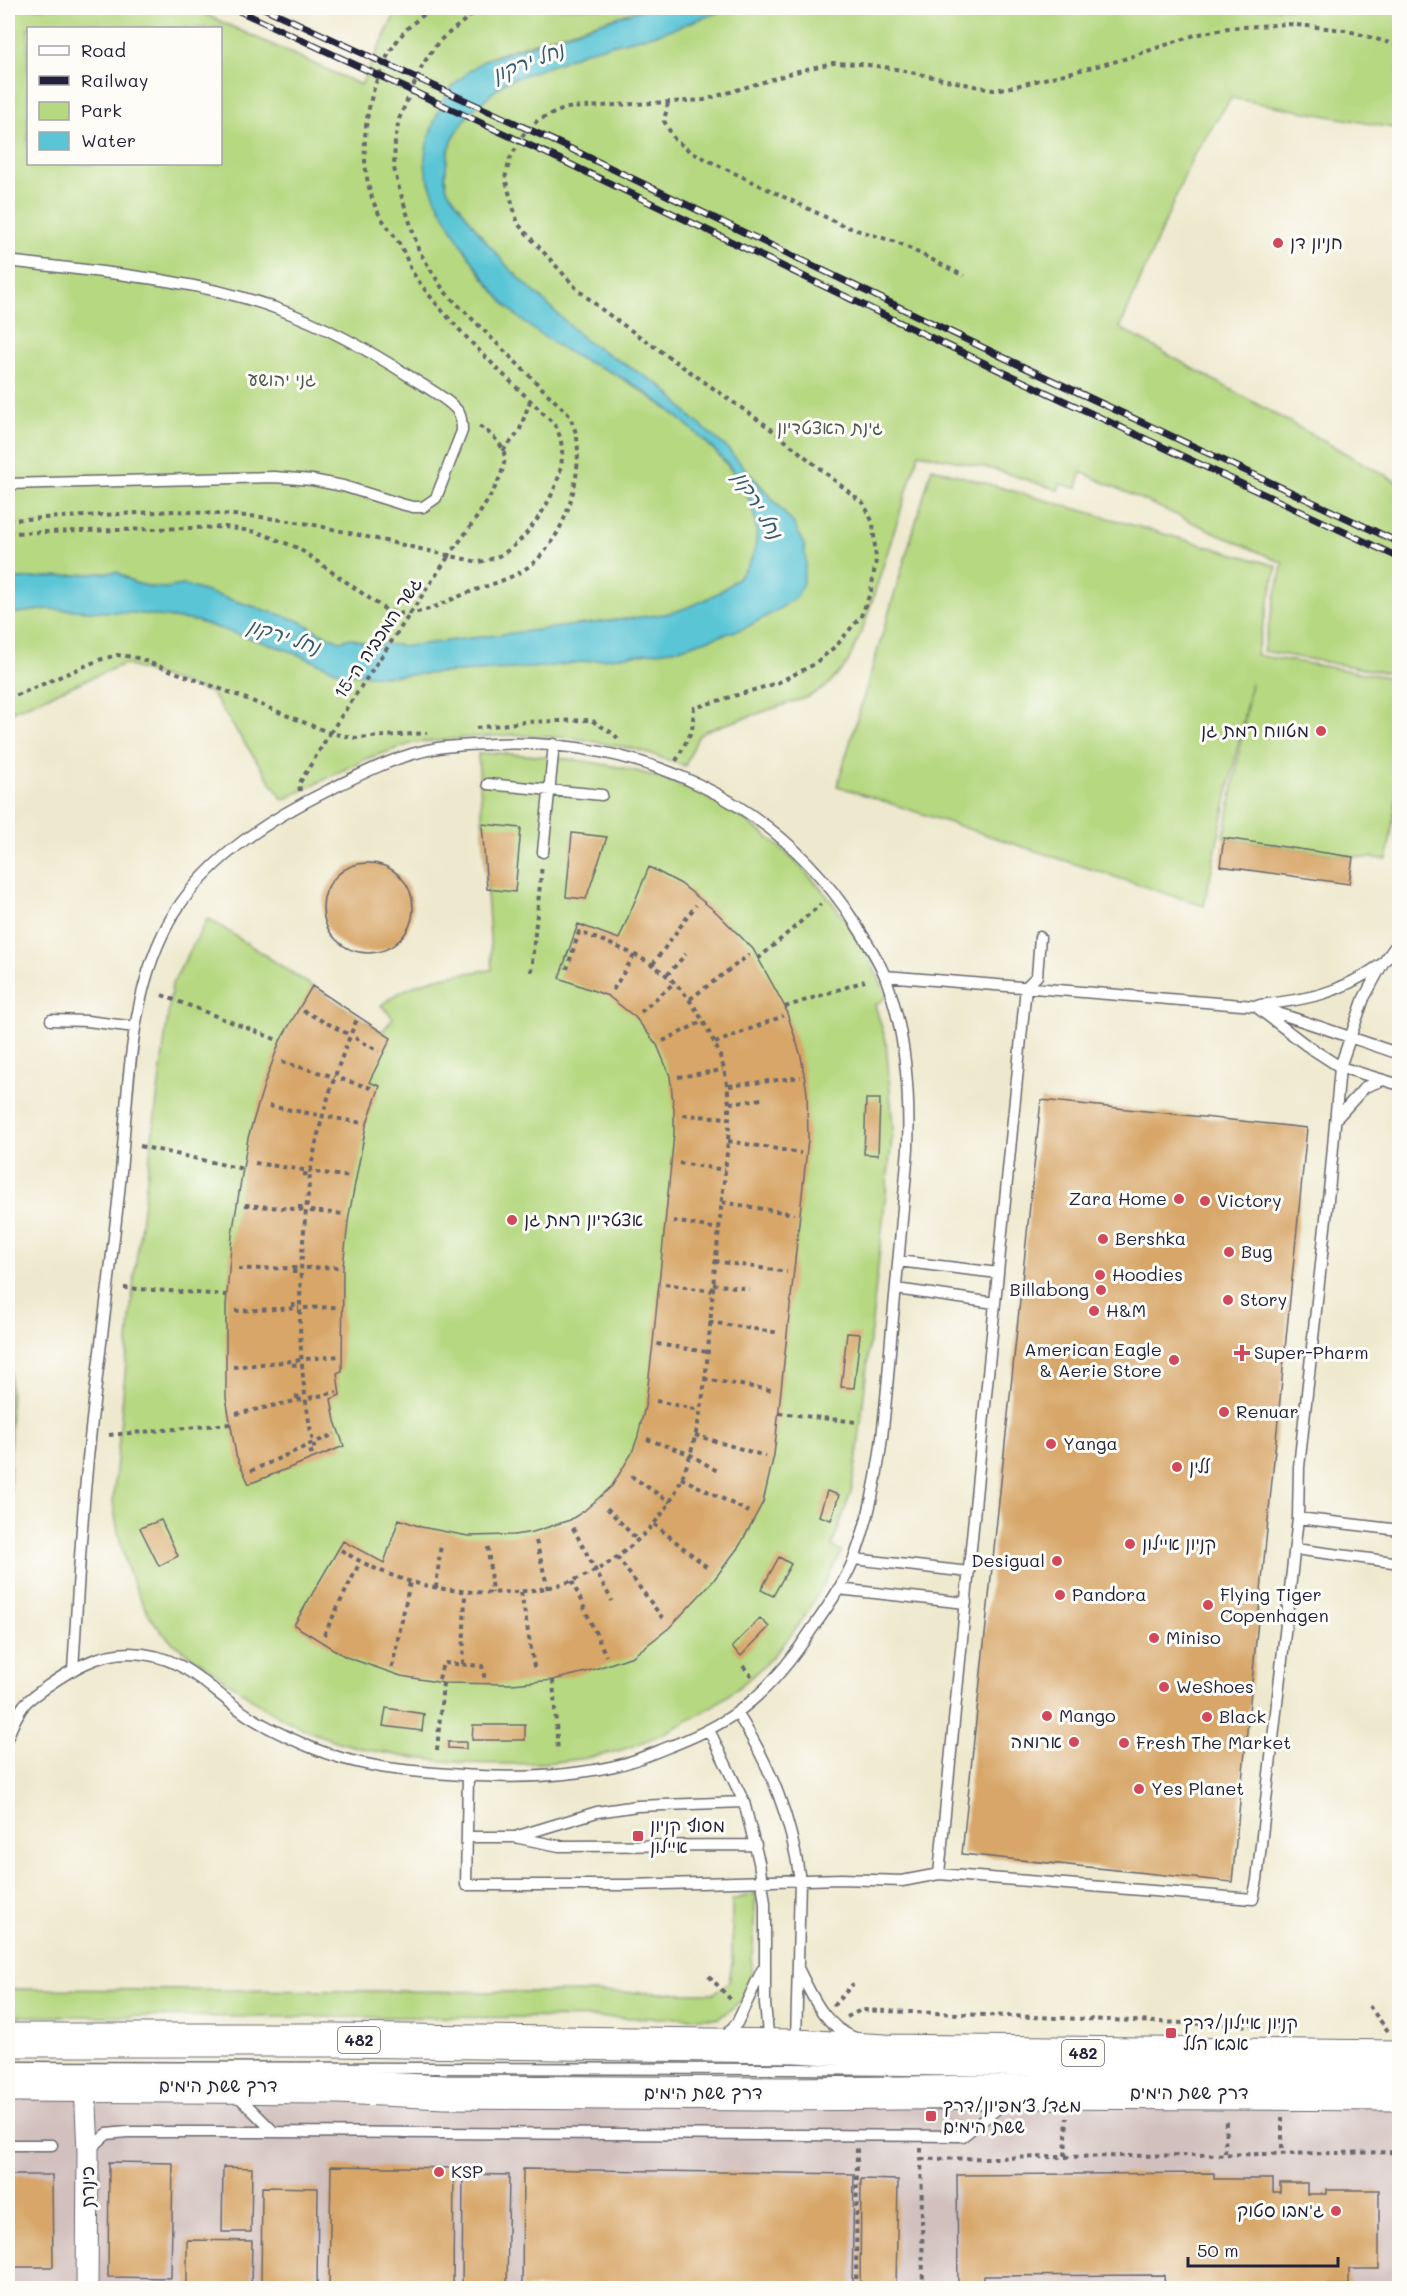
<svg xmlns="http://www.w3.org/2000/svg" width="1407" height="2296" font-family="Mali,'Playpen Sans Hebrew',sans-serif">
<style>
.industrial{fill:#d1c0bd}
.green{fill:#b6d881;stroke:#6c7d5e;stroke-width:1.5;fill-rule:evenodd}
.water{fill:#5ac5d5;stroke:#3e7488;stroke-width:1.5}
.building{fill:#d7a667}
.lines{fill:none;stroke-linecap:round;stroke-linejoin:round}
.service-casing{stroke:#69686e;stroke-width:13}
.minor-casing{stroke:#69686e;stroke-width:23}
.primary-casing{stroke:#69686e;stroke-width:35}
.path{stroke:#69686e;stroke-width:4;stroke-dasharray:4.5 4.5;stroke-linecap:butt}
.service{stroke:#fff;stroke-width:10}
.minor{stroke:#fff;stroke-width:21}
.primary{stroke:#fff;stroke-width:33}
.rail-casing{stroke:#22223b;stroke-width:7}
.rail{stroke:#fdfcf7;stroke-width:4.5;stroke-dasharray:14;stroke-linecap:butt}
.path-bridge{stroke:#69686e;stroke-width:4;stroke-dasharray:4.5 4.5;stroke-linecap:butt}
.poi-dot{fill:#d1495b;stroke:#fdfcf7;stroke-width:2}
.labels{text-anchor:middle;stroke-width:6;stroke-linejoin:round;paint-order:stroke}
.shield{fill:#fdfcf7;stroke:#646373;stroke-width:1.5}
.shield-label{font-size:16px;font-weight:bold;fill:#22223b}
.poi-label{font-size:18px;fill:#22223b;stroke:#fdfcf7;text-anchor:start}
.park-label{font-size:18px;fill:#4e5950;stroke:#fdfcf7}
.street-label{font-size:18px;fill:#22223b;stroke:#fdfcf7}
.water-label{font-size:20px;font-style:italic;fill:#365b71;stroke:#fdfcf7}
</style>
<rect width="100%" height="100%" fill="#fdfcf7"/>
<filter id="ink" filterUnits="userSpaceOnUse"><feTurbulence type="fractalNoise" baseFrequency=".0167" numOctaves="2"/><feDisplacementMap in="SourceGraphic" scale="12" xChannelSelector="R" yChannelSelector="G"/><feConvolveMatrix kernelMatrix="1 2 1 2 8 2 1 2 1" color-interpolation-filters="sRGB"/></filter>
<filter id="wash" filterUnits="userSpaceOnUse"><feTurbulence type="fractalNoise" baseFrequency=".008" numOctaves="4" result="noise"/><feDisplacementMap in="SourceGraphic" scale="24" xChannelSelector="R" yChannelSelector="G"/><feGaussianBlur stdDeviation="1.35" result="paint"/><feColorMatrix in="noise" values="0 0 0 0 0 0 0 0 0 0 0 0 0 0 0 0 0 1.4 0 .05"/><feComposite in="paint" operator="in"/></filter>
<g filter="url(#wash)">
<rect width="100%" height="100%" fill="#eee9ce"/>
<path class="industrial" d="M8,2093L1399,2104V2288H8Z"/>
<path class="green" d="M8,8H191L361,85L398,8H646L510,50L485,60L469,71L429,183C453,230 478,280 517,316C530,328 560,348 577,357C590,364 605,368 618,376C669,407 775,482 754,552C744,586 696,607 665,614L408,646L365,643L351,638L340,641L318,632L300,621L184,585L166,588L151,587L135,583L117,572L8,580ZM28,28H220V164H28Z
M730,8H1399V129L1231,98L1192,158L1120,328L1399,483V675L1263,651L1283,563L1081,472L1077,488L1060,484L1058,490L996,470L919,453L864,626L847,664L826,687L808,697L705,731L698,737L685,766L639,750L574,738L513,735L462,738L414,743L368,758L283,800L211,693L124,664L8,713V614L49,609L135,613L196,621L287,650L342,673L386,676L543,667L678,649L745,628L779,506L727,448L692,418L663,387L586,341L508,267L483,238L447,189L445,176L448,152L454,136L470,112L505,82L561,62L586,51L661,33Z
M932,468L1277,566L1256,655L1399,679V783L1387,859L1353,857L1224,838L1251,683L1204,906L837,786Z
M496,753C543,756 591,760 636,771C750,799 843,890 887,997L875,1005L886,1041L893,1129L857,1458L851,1492L832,1546L842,1551C829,1575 816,1599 801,1621C762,1679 698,1722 633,1746C552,1776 396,1766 316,1734C277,1719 245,1695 212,1670C194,1657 174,1647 160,1630C131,1594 119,1547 113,1502L134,1278L172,984L208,918L382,1032L393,1018L381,1005C414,979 450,974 492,970L478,754Z
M8,1224L11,1266L10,1560L8,1559Z
M756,1893L751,1976L741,2001L719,2018L8,2016V1989L714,1993L729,1982L732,1964V1900Z"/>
<path class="water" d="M646,8H730L661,33L586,51L561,62L505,82L470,112L454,136L448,153L445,177L447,189L483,238L508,267L586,341L663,387L692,418L727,448L794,524L804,545L806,562L803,582L797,596L776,611L745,628L678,649L543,667L386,676L342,673L287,650L196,621L135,613L49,609L8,614V580L117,572L135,583L151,587L166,588L184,585L300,621L318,632L340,641L351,638L365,643L408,646L665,614C696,607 744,586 754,552C760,532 754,506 744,487C724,451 651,392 615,374C603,367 589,364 577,357C560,348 531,329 517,316C489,291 426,199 425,162C424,143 441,100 453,86C463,76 473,68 485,60Z"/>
<g id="blocks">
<path class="building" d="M482,824L521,828L515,892L487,889Z
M572,833L607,837L586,899L566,897Z
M1224,838L1353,857L1349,884L1220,866Z
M323 908a45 45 0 1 1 90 0a45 45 0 1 1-90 0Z
M649,867L681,884L715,911L753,949L785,1007L801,1056L807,1093L808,1139L774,1455L763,1502L740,1545L713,1581L669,1628L633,1656L586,1672L553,1680L512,1684L443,1683L401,1676L346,1657L294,1625L343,1541L384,1563L399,1519L421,1527L468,1536L514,1535L533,1532L570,1520L584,1511L612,1486L632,1453L638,1436L646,1402L653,1343L674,1134V1110L670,1076L657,1045L635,1017L608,996L559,978L578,924L619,939Z
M312,986L391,1038L369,1082L380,1086L366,1126L349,1215L343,1266L342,1371L337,1373L340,1395L331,1399L335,1421L344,1446L249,1484L236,1455L226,1398V1305L232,1235L248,1138L264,1085L280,1041Z
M866,1099H880L878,1155L864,1154Z
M1041,1100L1307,1128L1232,1882L962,1854Z
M847,1333L860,1334L854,1388L841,1387Z
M827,1491L839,1495L831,1520L819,1516Z
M161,1520L178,1556L159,1566L140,1528Z
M779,1557L791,1564L773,1596L761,1590Z
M760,1618L769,1627L741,1656L732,1647Z
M386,1708L424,1714L422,1731L383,1726Z
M473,1725H525V1740H472Z
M448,1742H466V1749L448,1748Z
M109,2162L173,2163L171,2278L108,2277Z
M331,2166L454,2168L453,2288H329Z
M223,2167L252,2168L251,2232H222Z
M523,2169L854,2174L852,2288H522Z
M1214,2173V2179H1273V2192H1280V2183H1307V2194H1326V2190H1379V2269H1349V2285H1273V2288H1165L1164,2275L984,2276V2288H958L957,2175Z
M463,2174L509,2175L507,2288H462Z
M8,2175H52L53,2267H8Z
M861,2179L898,2180L896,2288H860Z
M262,2187L318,2188L317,2288H261Z
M187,2240L252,2241L251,2288H187Z"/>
</g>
</g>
<g filter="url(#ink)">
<use href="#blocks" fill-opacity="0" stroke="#69686e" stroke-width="1.5"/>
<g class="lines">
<defs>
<path id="service" d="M8,261C95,272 194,278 278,309C325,326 369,350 412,378C424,386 452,401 459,413C462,419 462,425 462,431L436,498L423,507H413L401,504L343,486L312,480L274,477L8,484
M488,784L602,795
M543,852L554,744
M885,976L1254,1006C1303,1020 1351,1038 1400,1054
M1260,1005C1310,999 1338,994 1380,965
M1259,1009L1306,1045L1340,1067L1400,1085
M51,1020L87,1021L135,1027
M1336,1119L1365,1087L1383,1080
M898,1261L998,1273
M896,1289L995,1303
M1298,1518L1400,1530
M1295,1549L1400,1563
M854,1559L969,1572
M838,1589L966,1603
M737,1713C771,1766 791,1818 800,1880L796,2042
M709,1730L744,1802L759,1862L765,1903V2004L769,2043
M8,1736C12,1726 17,1714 24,1705C29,1698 39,1693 46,1687C72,1669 98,1653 130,1653C184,1654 207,1688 247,1715C267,1728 289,1738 310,1747C354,1766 402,1771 449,1774C506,1779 564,1778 619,1765C635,1761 651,1754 666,1748C690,1739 715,1728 736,1713C766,1692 792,1660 812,1629C828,1607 846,1581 855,1556C881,1486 885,1413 891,1339C897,1275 903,1212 908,1148C910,1091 906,1033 886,979C879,959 866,941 855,923C775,798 638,738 492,744C474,745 456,745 438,748C400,754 363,773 329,790C270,819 211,856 175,912C124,992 129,1110 118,1202C108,1295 94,1387 86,1480C80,1543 77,1607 73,1670
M468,1776L466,1885H628L841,1879L902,1881L939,1874L1253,1899L1257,1880L1298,1518L1299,1467L1330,1181L1340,1067L1364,998L1383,963L1400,940
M518,1836L597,1812L637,1806L744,1802
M467,1837H514L559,1846L756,1845
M939,1874L1026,987L1037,976L1040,937
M798,1968C812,1996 824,2026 855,2038
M722,2039L737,2023L762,1970
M8,2067L791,2069L1400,2074
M235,2093L274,2132L963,2136L1007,2101
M8,2145H52
M88,2151L107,2134L127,2132H274"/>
<path id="minor" d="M85,2086L88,2151L87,2288"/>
<path id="primary" d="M8,2040H334L796,2046L885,2051L1400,2057
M8,2085L338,2087L445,2092L781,2094L1019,2092L1400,2094"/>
</defs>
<use href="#service" class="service-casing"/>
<use href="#minor" class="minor-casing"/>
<use href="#primary" class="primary-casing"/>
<path class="path" d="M668,103L664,121L675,140L691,152L844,226L899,243L964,276
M503,451L519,432L530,401
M8,520L176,511L261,517L310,524L478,562C507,558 524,539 540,515C556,491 570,458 557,429C553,421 542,413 536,406C514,385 492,364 471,342C451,321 429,297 413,273C407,262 404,250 397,240C391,230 382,221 377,210C352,158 367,73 405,31C413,22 424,15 433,8
M8,533L225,527L257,532L298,548L386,610C414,620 435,606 460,596C485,585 511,581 532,564C565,537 582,480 577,438C576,431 572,423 570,416L444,291L419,251L399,188L394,168L395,141L399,119L423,64L439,41L480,8
M448,557C462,537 514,474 503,450C498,439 486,430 476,424
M8,699L99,660L117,655L134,657L237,695L330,733L356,738L427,733
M476,728L524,722L591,720L614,734L620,741
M676,761L692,731L694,708L777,683L813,665L837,645L861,616L871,591L876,560L873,523L864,504L767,426L605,312L577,289L518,224L505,178L510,159L523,135L538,120L566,108L704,100L802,70L833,63L861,64L891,68L993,90L1012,87L1121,60L1195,35L1228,28L1288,24L1345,30L1400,46
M300,791L299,784L330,733
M758,959L821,904
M653,964L696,905
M531,972L542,865
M667,975L686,954
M613,990L635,954
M162,995L280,1041
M690,999L749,955
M785,1007L865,981
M303,1011L350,1035
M641,1012L675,982
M355,1038L379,1051
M663,1041L703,1021
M715,1043L783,1016
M282,1062L335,1077
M678,1077L723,1070
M341,1079L371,1088
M729,1086L801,1077
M730,1103L762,1099
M269,1106L324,1116
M683,1115L729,1118
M329,1117L362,1123
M728,1141L801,1153
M140,1146L243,1169
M255,1163L311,1171
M679,1163L725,1170
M316,1172L350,1177
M303,1174L311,1175
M722,1202L794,1214
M245,1205L306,1210
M298,1207H307
M310,1211L344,1214
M673,1221L719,1229
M8,1245V1250
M715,1261L787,1272
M306,1268L339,1267
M238,1269L301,1268
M292,1272H301
M665,1284L712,1291
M713,1284L749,1289
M124,1288L227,1295
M291,1305H299
M304,1308L338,1307
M235,1311L299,1308
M709,1322L780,1333
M657,1344L707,1352
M306,1359L339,1356
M292,1365L301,1364
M233,1367L301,1360
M704,1379L771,1390
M295,1397L304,1396
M309,1398L337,1392
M656,1401L700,1410
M779,1413L856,1422
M236,1414L304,1399
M109,1435L230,1424
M695,1435L765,1456
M647,1439L689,1454L719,1472
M318,1441L335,1434
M309,1453L315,1451C296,1369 297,1286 307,1202C309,1186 310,1169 314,1153C323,1107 339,1062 357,1019
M251,1471L313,1443
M631,1476L670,1502
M681,1478L749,1512
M607,1508L638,1541
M654,1524L707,1567
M573,1528L612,1601
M536,1541L548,1589
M488,1547L492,1593
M341,1550C395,1584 449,1595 512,1592C552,1590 589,1579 621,1554C640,1539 657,1523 670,1502C710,1433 707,1335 716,1257C719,1232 721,1206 724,1181C729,1133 736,1085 713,1040C679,971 649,958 579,932L567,969
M617,1557L664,1620
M572,1581L606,1656
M436,1588L441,1543
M521,1592L535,1672
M324,1635L360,1562
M463,1664L465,1593
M743,1666L754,1679
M392,1667L410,1582
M439,1679L443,1663L482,1666L485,1680
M553,1680L558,1752
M437,1750L443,1683
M709,1976L732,2001
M833,2006L853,1984
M1369,2006L1388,2031
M847,2017L861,2010L1282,2027
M1282,2117V2152
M921,2148L923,2288
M1225,2153L1226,2118
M1065,2156L1067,2118
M921,2159L1400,2152
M856,2288L857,2148"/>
<use href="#service" class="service"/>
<use href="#minor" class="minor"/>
<use href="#primary" class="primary"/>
<defs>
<path id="rail" d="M233,8L559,159L1005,373L1400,558
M264,8L565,146L1011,361L1400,543"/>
</defs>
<use href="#rail" class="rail-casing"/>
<use href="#rail" class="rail"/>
<path class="path-bridge" d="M330,733L448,557"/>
</g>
</g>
<g class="poi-dot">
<circle cx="1278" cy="243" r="6"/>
<circle cx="1321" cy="731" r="6"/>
<circle cx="1179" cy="1199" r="6"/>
<circle cx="1205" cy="1201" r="6"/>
<circle cx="512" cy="1220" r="6"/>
<circle cx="1103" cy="1239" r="6"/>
<circle cx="1229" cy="1252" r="6"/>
<circle cx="1100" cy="1275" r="6"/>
<circle cx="1101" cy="1290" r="6"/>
<circle cx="1228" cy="1300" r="6"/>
<circle cx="1094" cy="1311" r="6"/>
<path d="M1239 1344h6v6h6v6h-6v6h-6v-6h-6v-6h6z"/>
<circle cx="1174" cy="1360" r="6"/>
<circle cx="1224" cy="1412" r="6"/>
<circle cx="1051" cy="1444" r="6"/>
<circle cx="1177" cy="1467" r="6"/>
<circle cx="1130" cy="1544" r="6"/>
<circle cx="1057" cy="1561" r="6"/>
<circle cx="1060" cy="1595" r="6"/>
<circle cx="1208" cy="1605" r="6"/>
<circle cx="1154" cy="1638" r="6"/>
<circle cx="1164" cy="1687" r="6"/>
<circle cx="1047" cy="1716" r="6"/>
<circle cx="1207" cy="1717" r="6"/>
<circle cx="1074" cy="1742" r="6"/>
<circle cx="1124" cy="1743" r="6"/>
<circle cx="1139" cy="1789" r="6"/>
<rect x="632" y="1830" width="12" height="12" rx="3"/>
<rect x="1165" y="2027" width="12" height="12" rx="3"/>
<rect x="925" y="2110" width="12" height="12" rx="3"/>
<circle cx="439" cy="2172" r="6"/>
<circle cx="1336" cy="2211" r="6"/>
</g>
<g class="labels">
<g class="shield">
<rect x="338" y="2027" width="42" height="26" rx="4.5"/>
<rect x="1062" y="2040" width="42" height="26" rx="4.5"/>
</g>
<g class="shield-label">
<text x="359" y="2046">482</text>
<text x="1083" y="2059">482</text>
</g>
<g class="poi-label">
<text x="1290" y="249">חניון דן</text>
<text x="1309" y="737" text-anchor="end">מטווח רמת גן</text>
<text x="1167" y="1205" text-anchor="end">Zara Home</text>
<text x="1217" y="1207">Victory</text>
<text x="524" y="1226">אצטדיון רמת גן</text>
<text x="1115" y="1245">Bershka</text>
<text x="1241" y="1258">Bug</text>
<text x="1112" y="1281">Hoodies</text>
<text x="1089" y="1296" text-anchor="end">Billabong</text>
<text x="1240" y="1306">Story</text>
<text x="1106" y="1317">H&amp;M</text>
<text x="1162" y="1356" text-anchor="end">American Eagle<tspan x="1162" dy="21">&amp; Aerie Store</tspan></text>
<text x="1254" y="1359">Super-Pharm</text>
<text x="1236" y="1418">Renuar</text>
<text x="1063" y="1450">Yanga</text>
<text x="1189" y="1473">ללין</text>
<text x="1142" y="1550">קניון איילון</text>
<text x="1045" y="1567" text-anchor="end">Desigual</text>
<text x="1072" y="1601">Pandora</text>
<text x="1220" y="1601">Flying Tiger<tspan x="1220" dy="21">Copenhagen</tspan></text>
<text x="1166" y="1644">Miniso</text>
<text x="1176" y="1693">WeShoes</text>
<text x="1059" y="1722">Mango</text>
<text x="1219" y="1723">Black</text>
<text x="1062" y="1748" text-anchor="end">ארומה</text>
<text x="1136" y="1749">Fresh The Market</text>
<text x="1151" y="1795">Yes Planet</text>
<text x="650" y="1832">מסוף קניון<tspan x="650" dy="21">איילון</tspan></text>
<text x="1183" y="2029">קניון איילון/דרך<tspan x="1183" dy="21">אבא הלל</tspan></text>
<text x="943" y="2112">מגדל צ׳מפיון/דרך<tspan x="943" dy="21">ששת הימים</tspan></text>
<text x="451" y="2178">KSP</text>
<text x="1324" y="2217" text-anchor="end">ג'מבו סטוק</text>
</g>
<g class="park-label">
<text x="282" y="386">גני יהושע</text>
<text x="830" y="434">גינת האצטדיון</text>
</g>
<g class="street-label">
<text transform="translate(378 638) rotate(-56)" y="6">גשר המכביה ה-15</text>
<text x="218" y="2092">דרך ששת הימים</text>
<text x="703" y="2099">דרך ששת הימים</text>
<text x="1189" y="2099">דרך ששת הימים</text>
<text transform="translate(88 2187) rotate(-90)" y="6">כינרת</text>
</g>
<g class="water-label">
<text transform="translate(528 62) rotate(-21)" y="7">נחל ירקון</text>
<text transform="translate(758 505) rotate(59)" y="7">נחל ירקון</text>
<text transform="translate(284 636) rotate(18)" y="7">נחל ירקון</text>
</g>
</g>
<rect width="1407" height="2296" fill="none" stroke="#fdfcf7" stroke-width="30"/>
<rect x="27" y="27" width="195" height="138" fill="#fdfcf7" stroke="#a5a5ac" stroke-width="1.5"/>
<rect x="39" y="46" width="30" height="9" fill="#ffffff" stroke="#a5a5ac" stroke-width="1.5"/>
<text x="81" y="57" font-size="18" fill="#22223b">Road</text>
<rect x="39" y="76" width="30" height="9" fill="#22223b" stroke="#a5a5ac" stroke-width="1.5"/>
<text x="81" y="87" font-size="18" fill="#22223b">Railway</text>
<rect x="39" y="102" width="30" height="18" fill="#b6d881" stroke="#a5a5ac" stroke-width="1.5"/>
<text x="81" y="117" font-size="18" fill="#22223b">Park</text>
<rect x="39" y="132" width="30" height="18" fill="#5ac5d5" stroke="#a5a5ac" stroke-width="1.5"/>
<text x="81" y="147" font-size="18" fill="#22223b">Water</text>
<path d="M1188 2257v9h150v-9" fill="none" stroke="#22223b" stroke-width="3"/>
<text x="1197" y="2257" font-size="18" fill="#22223b" stroke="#fdfcf7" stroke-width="4.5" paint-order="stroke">50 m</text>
</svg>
